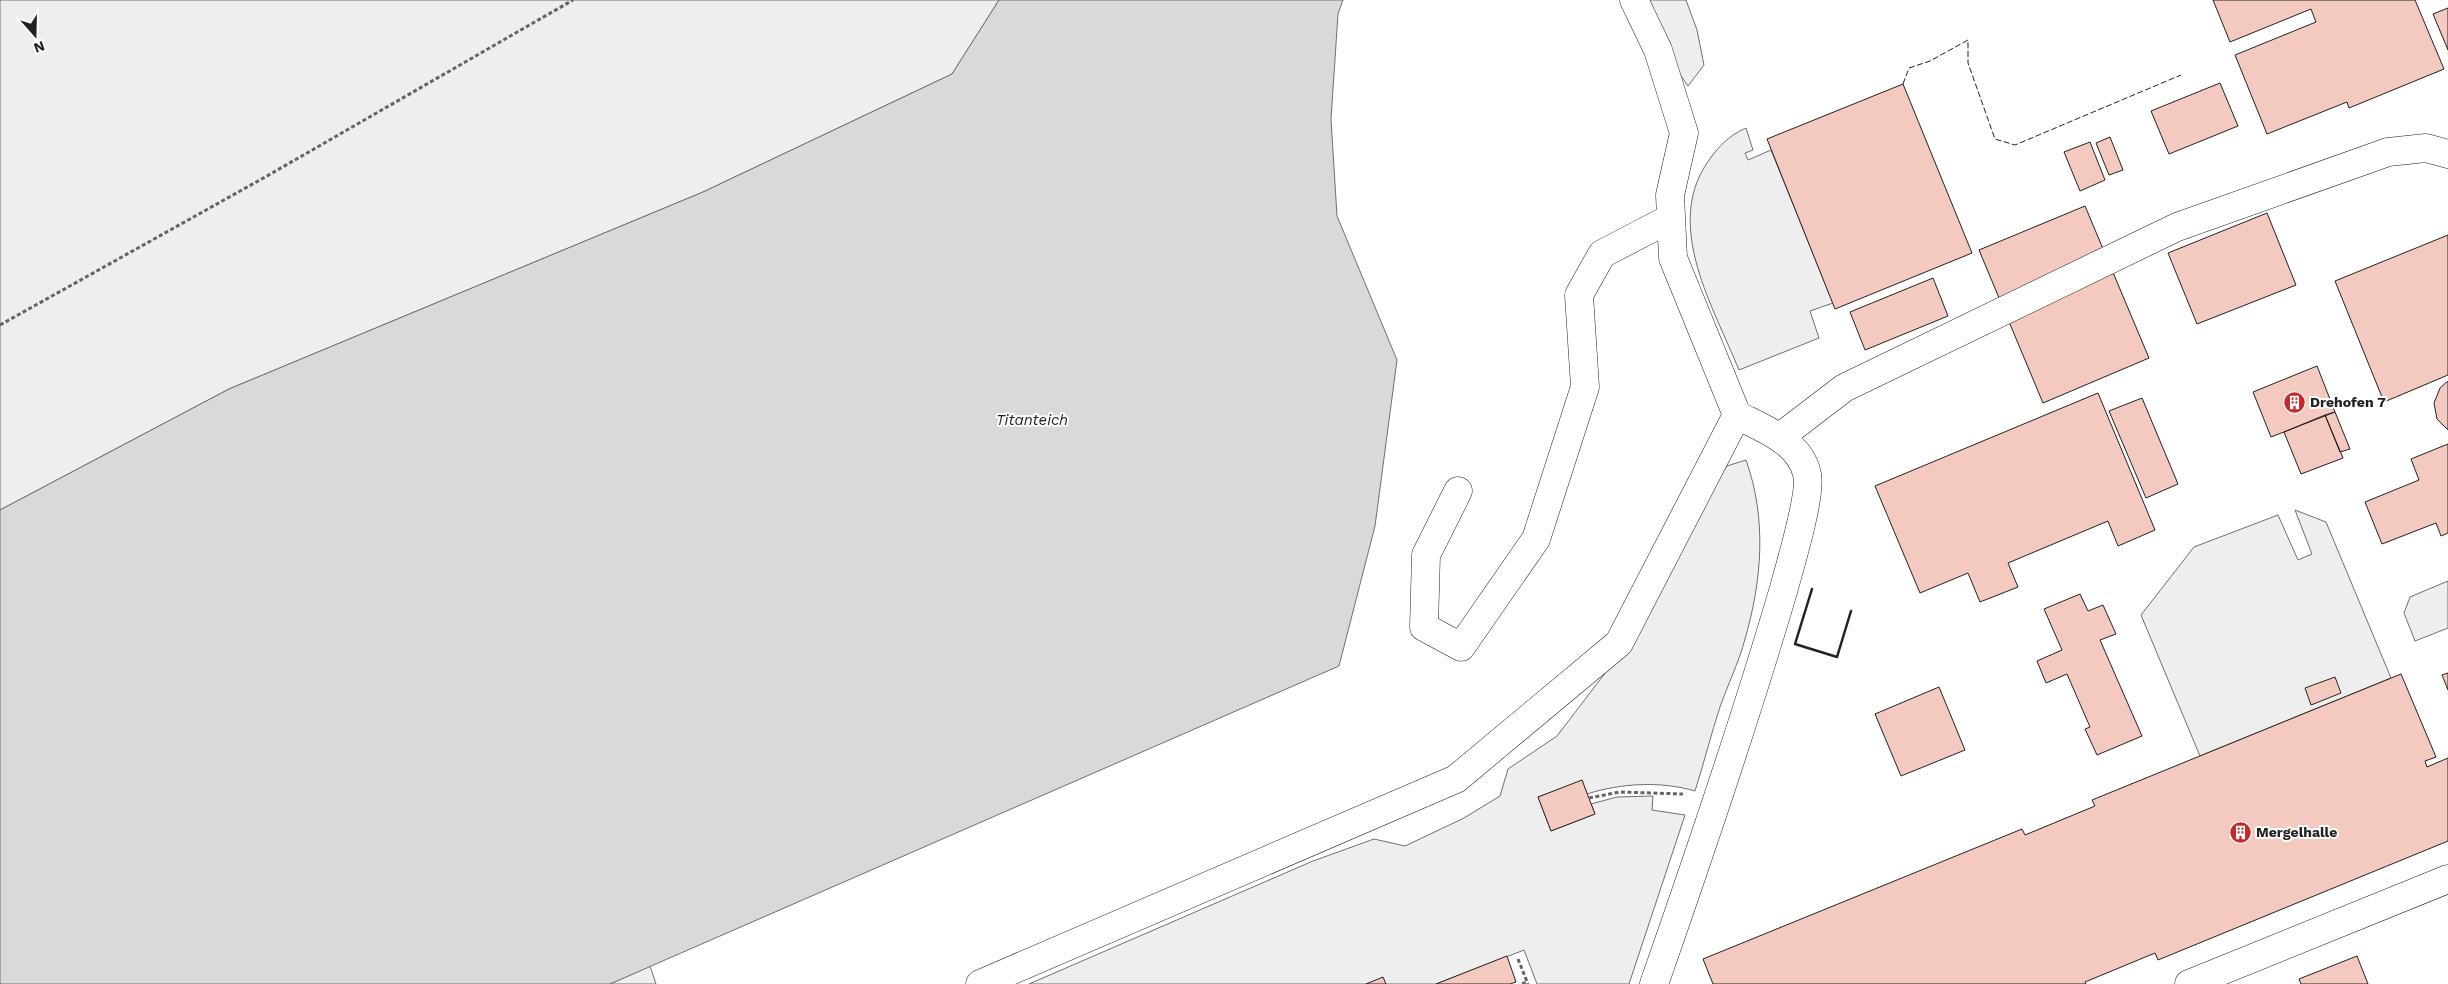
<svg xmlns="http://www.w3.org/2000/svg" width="2448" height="984" font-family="'Work Sans',sans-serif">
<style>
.green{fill:#eee;stroke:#6f6f6f}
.water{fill:#d9d9d9;stroke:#6f6f6f}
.building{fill:#f3c9c0;stroke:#222}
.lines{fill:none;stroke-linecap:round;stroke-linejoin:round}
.minor-casing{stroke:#222;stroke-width:29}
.path{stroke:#646464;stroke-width:3;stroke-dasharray:4 2.5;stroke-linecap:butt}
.minor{stroke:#fff;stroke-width:28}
.fence{stroke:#222;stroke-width:1;stroke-dasharray:6 2.5;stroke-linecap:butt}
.wall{stroke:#222;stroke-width:2.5}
.labels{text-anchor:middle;stroke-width:4;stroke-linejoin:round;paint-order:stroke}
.poi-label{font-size:14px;font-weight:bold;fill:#222;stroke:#fff;text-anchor:start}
.water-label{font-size:15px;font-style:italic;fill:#222;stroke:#fff}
</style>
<rect width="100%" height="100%" fill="#fff"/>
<path class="green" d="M0,0H999L952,74L703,192L229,389L0,510Z
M1645,0H1686L1697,30L1704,65L1688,86L1667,56Z
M1746,128L1753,150L1745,153L1748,160L1771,150L1833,303L1810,311L1819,338L1739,370C1714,308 1664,227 1707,163C1718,147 1728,136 1746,128Z
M1746,460C1767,519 1762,580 1745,639C1739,662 1728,684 1720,707C1711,734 1704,763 1695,791C1661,781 1621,783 1587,794L1582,781L1538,797L1551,831L1595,814L1591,804L1617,797L1653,796L1652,810L1685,815L1629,984H1537L1524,950L1436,984H1029L1313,861L1374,839L1405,846L1464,818L1500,796L1508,769L1557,736L1622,651L1716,479L1727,466Z
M2295,510L2326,522L2391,678L2200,756L2141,615L2194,547L2278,515L2298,560L2312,554Z
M2448,581V628L2415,641L2404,613L2410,597Z
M650,966L656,984H610Z"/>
<path class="water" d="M999,0H1343L1338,14L1331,119L1337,216L1397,360L1375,526L1339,666L610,984H0V510L229,389L703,192L952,74Z"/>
<path class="building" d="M2213,0H2415L2444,69L2349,108L2347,102L2267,134L2235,55L2316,22L2314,17L2311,9L2230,42Z
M2448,8V50L2433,14Z
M2220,83L2238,126L2169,154L2151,111Z
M1903,84L1972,253L1835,309L1767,139Z
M2110,137L2123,170L2109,175L2096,143Z
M2090,142L2105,180L2080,191L2064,152Z
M2085,206L2149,358L2043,403L1979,250Z
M2267,213L2296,285L2197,324L2168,253Z
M2448,235V375L2384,402L2335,281Z
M1933,278L1948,316L1865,350L1850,312Z
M2317,366L2335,412L2271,437L2253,392Z
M2448,381V430L2437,419L2434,403L2440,388Z
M2098,393L2155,530L2118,546L2108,521L2008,563L2018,587L1980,602L1968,573L1920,593L1875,486Z
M2142,398L2178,484L2146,498L2109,411Z
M2335,412L2350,449L2340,452L2325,415Z
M2325,415L2343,458L2301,474L2284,432Z
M2448,444V533L2441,536L2436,523L2382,544L2365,502L2419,480L2411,459Z
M2080,594L2088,611L2103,605L2116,634L2100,640L2142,736L2097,755L2085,729L2090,727L2067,674L2046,683L2037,661L2062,650L2044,609Z
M2448,673V690L2442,675Z
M2401,674L2436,757L2425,761L2427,767L2448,758V841L2158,960L2155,953L2085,982L2086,984H1713L1703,959L2022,829L2025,835L2095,806L2092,800Z
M2335,677L2341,693L2311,705L2305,688Z
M1939,687L1965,750L1901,776L1875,714Z
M1582,780L1595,814L1551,831L1538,797Z
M1507,956L1516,982L1510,984H1436Z
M2357,956L2368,984H2301L2299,979Z
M1383,977L1386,984H1366Z"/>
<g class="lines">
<defs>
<path id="minor" d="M1780,437L1844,388L2177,227L2388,152L2426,148L2448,154
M1458,491L1426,555L1424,627L1461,647L1536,539L1585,387L1579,295L1602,254L1671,218
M980,984L1456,779L1619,643L1737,415L1673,258L1670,195L1684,133L1658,50L1634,0
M1654,984C1700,853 1745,721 1784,588C1790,566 1812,493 1807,474C1800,442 1764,429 1737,415
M2189,984L2448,879"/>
</defs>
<use href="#minor" class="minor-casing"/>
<path class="path" d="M0,325L267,176L573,0
M1589,798L1620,792L1683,794
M1518,959L1528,984
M1522,984L1527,982"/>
<use href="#minor" class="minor"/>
<path class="fence" d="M1903,84L1909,68L1930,61L1968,40V63L1995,139L2015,145L2181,75"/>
<path class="wall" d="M1812,589L1795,644L1837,657L1851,611"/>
</g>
<defs>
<symbol id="building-disc" viewBox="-11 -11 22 22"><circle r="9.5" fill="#c62828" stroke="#fff"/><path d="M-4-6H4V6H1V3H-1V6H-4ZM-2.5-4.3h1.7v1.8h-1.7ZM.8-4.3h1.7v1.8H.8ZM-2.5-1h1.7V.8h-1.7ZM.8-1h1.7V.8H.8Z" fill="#fff"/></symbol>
</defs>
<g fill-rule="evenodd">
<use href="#building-disc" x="2282" y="390" width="25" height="25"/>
<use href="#building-disc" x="2228" y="820" width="25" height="25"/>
</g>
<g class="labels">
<g class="poi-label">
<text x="2310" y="407">Drehofen 7</text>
<text x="2256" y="837">Mergelhalle</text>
</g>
<g class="water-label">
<text x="1032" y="425">Titanteich</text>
</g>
</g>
<g transform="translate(35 35) rotate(160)" stroke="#ffffff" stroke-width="4" paint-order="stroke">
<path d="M0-4L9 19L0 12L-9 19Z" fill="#222222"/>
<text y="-8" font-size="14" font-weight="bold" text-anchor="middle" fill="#222222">N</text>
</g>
</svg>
